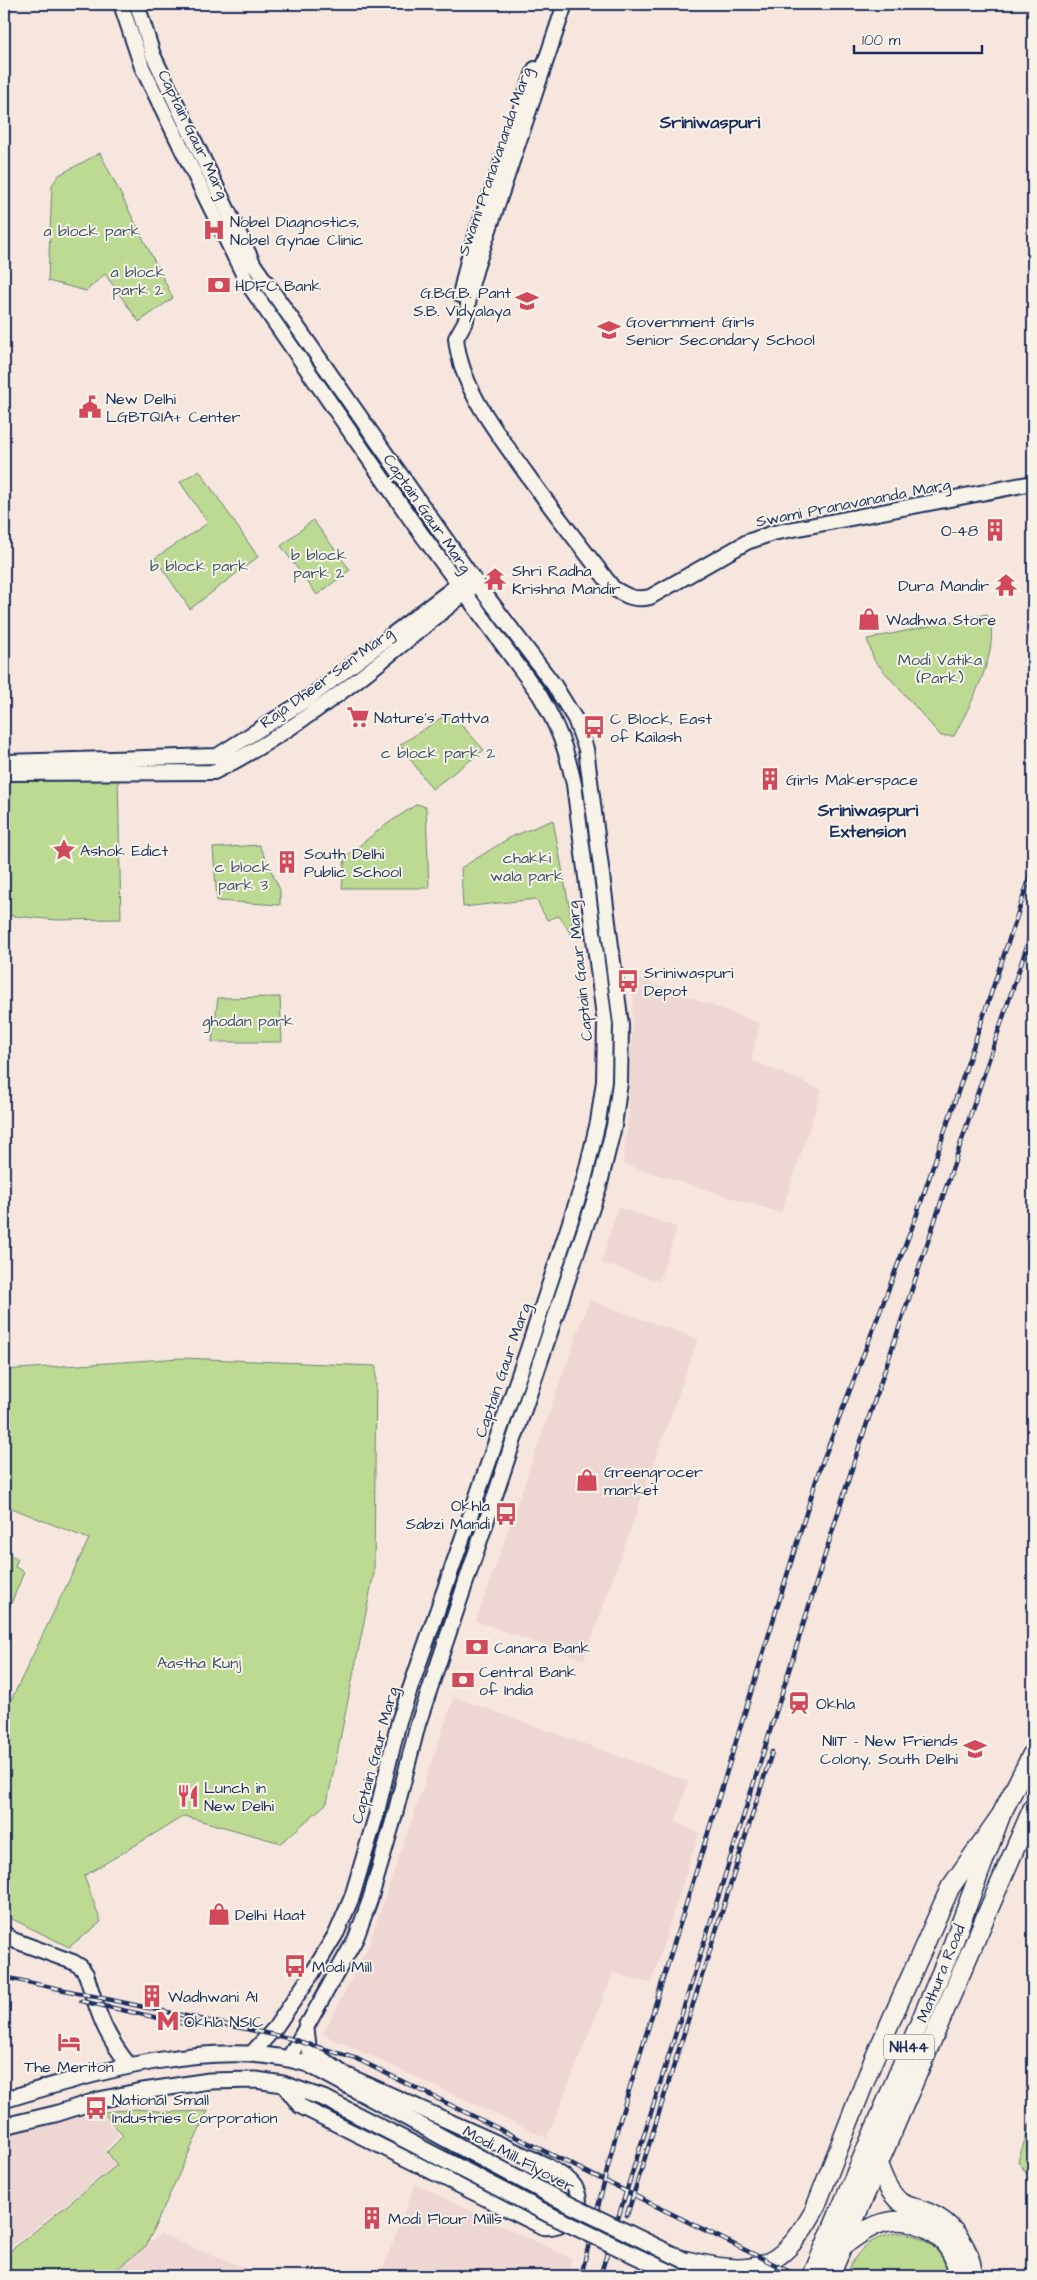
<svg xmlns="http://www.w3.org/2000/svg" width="1037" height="2280" font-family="'Architects Daughter',sans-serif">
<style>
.built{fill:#eed6d2}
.green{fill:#bdda92;stroke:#6c8478}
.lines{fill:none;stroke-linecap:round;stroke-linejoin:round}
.secondary-casing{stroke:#1b2f5e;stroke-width:18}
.primary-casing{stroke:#1b2f5e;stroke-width:19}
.highway-casing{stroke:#1b2f5e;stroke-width:21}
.secondary{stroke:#f7f3e8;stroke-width:14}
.primary{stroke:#f7f3e8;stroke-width:15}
.highway{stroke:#f7f3e8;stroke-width:18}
.rail-casing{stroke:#1b2f5e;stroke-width:4.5}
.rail{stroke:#f7f3e8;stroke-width:2.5;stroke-dasharray:8;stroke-linecap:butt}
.primary-bridge-casing{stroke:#1b2f5e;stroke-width:19;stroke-linecap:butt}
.primary-bridge{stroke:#f7f3e8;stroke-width:15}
.labels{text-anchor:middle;stroke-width:4;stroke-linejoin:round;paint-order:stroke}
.shield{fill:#f7f3e8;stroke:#5d6a87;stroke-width:1}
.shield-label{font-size:15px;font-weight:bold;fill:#1b2f5e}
.street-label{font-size:16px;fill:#1b2f5e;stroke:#f7f3e8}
.poi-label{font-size:16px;fill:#1b2f5e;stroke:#f7f3e8;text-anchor:start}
.park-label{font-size:16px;fill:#3b5168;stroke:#f7f3e8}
.neighbourhood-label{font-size:18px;font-weight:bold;fill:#1b2f5e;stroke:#f7f3e8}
</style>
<rect width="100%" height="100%" fill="#f7e6de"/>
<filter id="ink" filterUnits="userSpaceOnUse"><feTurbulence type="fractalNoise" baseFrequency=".02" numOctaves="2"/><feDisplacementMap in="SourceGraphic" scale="10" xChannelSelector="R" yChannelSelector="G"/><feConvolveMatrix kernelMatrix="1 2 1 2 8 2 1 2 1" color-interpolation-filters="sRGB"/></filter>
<g filter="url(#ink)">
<path class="built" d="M634,977L760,1023L751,1060L822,1090L781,1213L623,1164L629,1107Z
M618,1207L677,1227L659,1281L601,1263Z
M589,1300L698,1339L584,1660L476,1621Z
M454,1697L688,1781L676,1822L699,1833L651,1983L613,1973L547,2138L323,2034L368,1947Z
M101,2112L119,2136L105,2151L115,2165L4,2253V2133Z
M415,2184L572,2259L566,2276H380Z
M160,2234L266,2276H109Z"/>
<path class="green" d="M100,153L173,298L139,322L105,274L86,291L48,281L52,185L59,175Z
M199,470L258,557L190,609L155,558L208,523L180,482Z
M313,520L350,570L317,595L281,546Z
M987,614C1004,646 969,707 954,736H941L874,660L867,639Z
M450,712L484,750L432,789L400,745Z
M118,776L121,919L57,920L4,915V777Z
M417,804L426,807L429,888H342L345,857L384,826Z
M553,820L572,922L571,934L559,916L547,920L536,899L463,907L461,868L511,837Z
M259,845L280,890V905L217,901L213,848Z
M280,997L282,1042H212L218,998Z
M181,1358L376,1366L374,1573L327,1803L281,1843L184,1816L84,1876L101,1922L69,1947L4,1915V1715L89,1539L4,1505V1370Z
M4,1553L18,1558L15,1567L24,1572L4,1621Z
M136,2109L169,2112L208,2111L146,2246L108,2276H4V2256L117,2165L107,2152L123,2136L103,2112Z
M1033,2115V2178L1028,2176L1018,2161Z
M897,2233C921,2233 946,2250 947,2276H846C857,2249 868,2239 897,2233Z"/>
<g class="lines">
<defs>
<path id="secondary" d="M121,4L142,67L248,284L414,524L539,694C558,726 566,748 574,784L605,1024L604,1081L598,1122L584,1180L527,1352L399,1721L376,1816L352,1897L337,1932L313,1972L275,2028L252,2053
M137,4L153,55L254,265L472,577L554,685L575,719L586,749L621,1025L620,1082L614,1126L599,1187L418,1724L394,1818L370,1900L356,1938L289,2058
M565,4L476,268L470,289L466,320L456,338C461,389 496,431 525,472C553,511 583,549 613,588C626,596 635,601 650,597L747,542L773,533L1033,483
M460,295L470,252L535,69
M4,762L217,756L309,698L464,580
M4,773L214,772C308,725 391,654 471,588
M4,1933L13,1940L73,1962L81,1967L86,1974C98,2012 104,2035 130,2066
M283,2084L300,2106L543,2227C564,2229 587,2213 576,2189C571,2178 556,2172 546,2165L344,2074L309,2050L306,2024"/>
<path id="primary" d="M4,2100C92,2073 218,2035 308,2064L466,2150
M4,2126L55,2114L99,2100L137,2092L209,2081L256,2080L283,2084L326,2099L456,2166"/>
<path id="highway" d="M878,2164C883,2177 888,2191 899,2201C906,2207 916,2207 924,2211C952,2221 971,2247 973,2276
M843,2246C857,2236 871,2225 887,2222C922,2215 955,2242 958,2276
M684,2260C751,2276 779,2274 814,2211L873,2061L950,1888L1001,1815
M812,2276L951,1949L1001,1815L1033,1752
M830,2276L1033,1807"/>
</defs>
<use href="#secondary" class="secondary-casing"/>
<use href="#primary" class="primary-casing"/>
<use href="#highway" class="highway-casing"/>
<use href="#secondary" class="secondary"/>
<use href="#primary" class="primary"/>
<use href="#highway" class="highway"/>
<defs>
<path id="rail" d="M4,1977L288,2038L357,2059L798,2276
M81,2001L195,2026
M627,2215L772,1752
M581,2276L618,2126L819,1471L916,1217L1033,868
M600,2276L853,1465L1033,928"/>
</defs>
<use href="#rail" class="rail-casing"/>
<use href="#rail" class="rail"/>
<defs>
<path id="primary-bridge" d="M466,2150L552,2196L684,2260
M456,2166L552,2216L678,2276"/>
</defs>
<use href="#primary-bridge" class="primary-bridge-casing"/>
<use href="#primary-bridge" class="primary-bridge"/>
</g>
</g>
<defs>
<symbol id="hospital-bare" viewBox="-9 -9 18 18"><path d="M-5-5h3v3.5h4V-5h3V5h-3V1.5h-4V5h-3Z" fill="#d1495b" stroke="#f7f3e8" stroke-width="2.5" paint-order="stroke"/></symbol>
<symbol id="bank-bare" viewBox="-9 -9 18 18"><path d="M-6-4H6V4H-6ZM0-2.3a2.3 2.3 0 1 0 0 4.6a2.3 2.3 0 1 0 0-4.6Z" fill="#d1495b" stroke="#f7f3e8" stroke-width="2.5" paint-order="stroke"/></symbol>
<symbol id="university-bare" viewBox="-9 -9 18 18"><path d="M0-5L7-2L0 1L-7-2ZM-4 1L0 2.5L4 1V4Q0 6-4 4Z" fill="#d1495b" stroke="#f7f3e8" stroke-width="2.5" paint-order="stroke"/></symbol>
<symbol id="civic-bare" viewBox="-9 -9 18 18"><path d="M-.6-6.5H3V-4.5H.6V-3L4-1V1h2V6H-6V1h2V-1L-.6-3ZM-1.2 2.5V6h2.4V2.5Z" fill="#d1495b" stroke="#f7f3e8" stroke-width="2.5" paint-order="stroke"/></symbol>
<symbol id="building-bare" viewBox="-9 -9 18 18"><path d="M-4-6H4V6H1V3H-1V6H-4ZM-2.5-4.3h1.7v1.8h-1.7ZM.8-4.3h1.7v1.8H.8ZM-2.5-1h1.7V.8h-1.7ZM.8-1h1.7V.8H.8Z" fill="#d1495b" stroke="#f7f3e8" stroke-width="2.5" paint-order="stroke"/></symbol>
<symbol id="temple-bare" viewBox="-9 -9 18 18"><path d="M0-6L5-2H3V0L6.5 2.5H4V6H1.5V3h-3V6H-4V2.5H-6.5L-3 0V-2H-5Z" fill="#d1495b" stroke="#f7f3e8" stroke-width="2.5" paint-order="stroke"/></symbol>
<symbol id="shop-bare" viewBox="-9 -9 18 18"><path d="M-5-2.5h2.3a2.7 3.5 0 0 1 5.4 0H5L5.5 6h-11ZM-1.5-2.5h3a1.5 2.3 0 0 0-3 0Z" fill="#d1495b" stroke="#f7f3e8" stroke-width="2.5" paint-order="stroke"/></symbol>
<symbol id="supermarket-bare" viewBox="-9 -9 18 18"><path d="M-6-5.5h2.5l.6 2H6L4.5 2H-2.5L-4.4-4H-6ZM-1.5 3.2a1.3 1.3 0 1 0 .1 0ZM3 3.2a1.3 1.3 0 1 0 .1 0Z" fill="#d1495b" stroke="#f7f3e8" stroke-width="2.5" paint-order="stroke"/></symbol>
<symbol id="bus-bare" viewBox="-9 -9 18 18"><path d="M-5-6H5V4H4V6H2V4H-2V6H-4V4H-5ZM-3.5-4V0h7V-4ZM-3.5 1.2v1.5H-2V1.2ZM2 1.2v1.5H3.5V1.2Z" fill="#d1495b" stroke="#f7f3e8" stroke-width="2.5" paint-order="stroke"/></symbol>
<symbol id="sight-bare" viewBox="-9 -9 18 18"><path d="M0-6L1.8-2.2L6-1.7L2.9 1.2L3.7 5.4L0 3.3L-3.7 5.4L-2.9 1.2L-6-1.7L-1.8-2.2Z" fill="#d1495b" stroke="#f7f3e8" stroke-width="2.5" paint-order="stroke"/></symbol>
<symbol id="station-bare" viewBox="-9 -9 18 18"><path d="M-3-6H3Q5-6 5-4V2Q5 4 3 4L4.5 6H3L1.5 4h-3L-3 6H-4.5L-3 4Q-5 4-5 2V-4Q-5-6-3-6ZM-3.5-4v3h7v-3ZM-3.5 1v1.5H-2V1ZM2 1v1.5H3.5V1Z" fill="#d1495b" stroke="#f7f3e8" stroke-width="2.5" paint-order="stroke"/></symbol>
<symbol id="school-bare" viewBox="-9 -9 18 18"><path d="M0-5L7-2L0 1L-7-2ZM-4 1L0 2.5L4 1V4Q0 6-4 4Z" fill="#d1495b" stroke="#f7f3e8" stroke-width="2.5" paint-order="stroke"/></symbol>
<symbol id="restaurant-bare" viewBox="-9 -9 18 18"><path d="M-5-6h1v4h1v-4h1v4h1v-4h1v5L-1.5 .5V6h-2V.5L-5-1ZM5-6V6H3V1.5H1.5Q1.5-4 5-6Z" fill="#d1495b" stroke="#f7f3e8" stroke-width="2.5" paint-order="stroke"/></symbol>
<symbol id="metro-bare" viewBox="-9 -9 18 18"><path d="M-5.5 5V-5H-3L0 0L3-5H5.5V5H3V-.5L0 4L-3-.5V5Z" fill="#d1495b" stroke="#f7f3e8" stroke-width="2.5" paint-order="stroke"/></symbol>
<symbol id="hotel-bare" viewBox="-9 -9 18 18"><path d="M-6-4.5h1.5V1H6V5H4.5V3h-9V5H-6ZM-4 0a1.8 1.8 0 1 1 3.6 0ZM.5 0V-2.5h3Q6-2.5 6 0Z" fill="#d1495b" stroke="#f7f3e8" stroke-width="2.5" paint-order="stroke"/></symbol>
</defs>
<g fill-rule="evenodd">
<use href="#hospital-bare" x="198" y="214" width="32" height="32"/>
<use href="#bank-bare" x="203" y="269" width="32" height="32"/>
<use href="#university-bare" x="511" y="285" width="32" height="32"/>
<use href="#university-bare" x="593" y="314" width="32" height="32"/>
<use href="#civic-bare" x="74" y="391" width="32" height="32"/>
<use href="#building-bare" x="979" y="514" width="32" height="32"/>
<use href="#temple-bare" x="479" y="563" width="32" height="32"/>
<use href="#temple-bare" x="990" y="569" width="32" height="32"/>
<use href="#shop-bare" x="853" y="603" width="32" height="32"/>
<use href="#supermarket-bare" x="342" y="701" width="32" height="32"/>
<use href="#bus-bare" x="578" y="711" width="32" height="32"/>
<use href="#building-bare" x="754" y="763" width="32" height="32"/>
<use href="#sight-bare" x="48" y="834" width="32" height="32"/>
<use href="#building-bare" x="271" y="846" width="32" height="32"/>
<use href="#bus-bare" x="612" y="965" width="32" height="32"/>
<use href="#shop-bare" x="571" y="1464" width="32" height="32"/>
<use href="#bus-bare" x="490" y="1498" width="32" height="32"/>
<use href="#bank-bare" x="461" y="1631" width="32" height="32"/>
<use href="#bank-bare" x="447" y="1664" width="32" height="32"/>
<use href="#station-bare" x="783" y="1687" width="32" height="32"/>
<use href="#school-bare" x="959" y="1733" width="32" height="32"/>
<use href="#restaurant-bare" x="172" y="1780" width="32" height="32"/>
<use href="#shop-bare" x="203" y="1898" width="32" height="32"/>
<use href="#bus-bare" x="279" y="1950" width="32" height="32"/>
<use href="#building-bare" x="136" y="1980" width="32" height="32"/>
<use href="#metro-bare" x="152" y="2005" width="32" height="32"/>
<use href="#hotel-bare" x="53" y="2026" width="32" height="32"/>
<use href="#bus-bare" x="80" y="2092" width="32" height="32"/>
<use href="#building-bare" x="356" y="2202" width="32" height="32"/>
</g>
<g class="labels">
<rect class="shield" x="884" y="2034.5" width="50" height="25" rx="4"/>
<g class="shield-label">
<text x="909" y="2052">NH44</text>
</g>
<g class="street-label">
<text transform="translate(194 134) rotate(64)" y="6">Captain Gaur Marg</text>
<text transform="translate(494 161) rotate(-71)" y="6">Swami Pranavananda Marg</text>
<text transform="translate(853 502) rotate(-11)" y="6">Swami Pranavananda Marg</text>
<text transform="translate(428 513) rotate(55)" y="6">Captain Gaur Marg</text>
<text transform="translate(326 677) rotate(-36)" y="6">Raja Dheer Sen Marg</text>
<text transform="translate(579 971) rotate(-96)" y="6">Captain Gaur Marg</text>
<text transform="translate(502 1370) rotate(-71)" y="6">Captain Gaur Marg</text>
<text transform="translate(374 1755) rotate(-75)" y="6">Captain Gaur Marg</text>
<text transform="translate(940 1973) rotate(-68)" y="6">Mathura Road</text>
<text transform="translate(519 2158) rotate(28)" y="6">Modi Mill Flyover</text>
</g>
<g class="poi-label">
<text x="230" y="227">Nobel Diagnostics,<tspan x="230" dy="18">Nobel Gynae Clinic</tspan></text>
<text x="235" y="291">HDFC Bank</text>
<text x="511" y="298" text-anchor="end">G.BG.B. Pant<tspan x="511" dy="18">S.B. Vidyalaya</tspan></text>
<text x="626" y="327">Government Girls<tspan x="626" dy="18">Senior Secondary School</tspan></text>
<text x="106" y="404">New Delhi<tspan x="106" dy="18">LGBTQIA+ Center</tspan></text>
<text x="978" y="536" text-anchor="end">O-48</text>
<text x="512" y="576">Shri Radha<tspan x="512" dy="18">Krishna Mandir</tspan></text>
<text x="989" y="591" text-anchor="end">Dura Mandir</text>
<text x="886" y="625">Wadhwa Store</text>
<text x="374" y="723">Nature's Tattva</text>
<text x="610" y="724">C Block, East<tspan x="610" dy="18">of Kailash</tspan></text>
<text x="786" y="785">Girls Makerspace</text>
<text x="80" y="856">Ashok Edict</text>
<text x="304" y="859">South Delhi<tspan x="304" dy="18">Public School</tspan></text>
<text x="644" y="978">Sriniwaspuri<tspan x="644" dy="18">Depot</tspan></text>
<text x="604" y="1477">Greengrocer<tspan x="604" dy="18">market</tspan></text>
<text x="490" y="1511" text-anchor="end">Okhla<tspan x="490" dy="18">Sabzi Mandi</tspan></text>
<text x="494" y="1653">Canara Bank</text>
<text x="479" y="1677">Central Bank<tspan x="479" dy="18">of India</tspan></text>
<text x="816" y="1709">Okhla</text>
<text x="958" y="1746" text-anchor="end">NIIT - New Friends<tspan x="958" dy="18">Colony, South Delhi</tspan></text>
<text x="204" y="1793">Lunch in<tspan x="204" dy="18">New Delhi</tspan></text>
<text x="235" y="1920">Delhi Haat</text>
<text x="312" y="1972">Modi Mill</text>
<text x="168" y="2002">Wadhwani AI</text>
<text x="184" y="2027">Okhla NSIC</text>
<text x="69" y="2072" text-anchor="middle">The Meriton</text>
<text x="112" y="2105">National Small<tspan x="112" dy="18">Industries Corporation</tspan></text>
<text x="388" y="2224">Modi Flour Mills</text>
</g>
<g class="park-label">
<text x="92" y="236">a block park</text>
<text x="138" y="277">a block<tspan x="138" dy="18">park 2</tspan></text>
<text x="319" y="560">b block<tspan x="319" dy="18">park 2</tspan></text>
<text x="199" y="571">b block park</text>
<text x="940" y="665">Modi Vatika<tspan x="940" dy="18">(Park)</tspan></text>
<text x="438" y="758">c block park 2</text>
<text x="527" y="863">chakki<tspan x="527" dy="18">wala park</tspan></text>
<text x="243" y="872">c block<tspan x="243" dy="18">park 3</tspan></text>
<text x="248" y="1026">ghodan park</text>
<text x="199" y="1668">Aastha Kunj</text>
</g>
<g class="neighbourhood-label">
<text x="710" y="128">Sriniwaspuri</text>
<text x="868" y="816">Sriniwaspuri<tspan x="868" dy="21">Extension</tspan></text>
</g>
</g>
<rect width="1037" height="2280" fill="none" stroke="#f7f3e8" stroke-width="20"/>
<rect x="10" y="10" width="1017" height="2260" fill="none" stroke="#1b2f5e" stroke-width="2" filter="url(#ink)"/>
<path d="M854 45v8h128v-8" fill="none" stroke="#1b2f5e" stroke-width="2.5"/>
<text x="862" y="45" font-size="15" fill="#1b2f5e" stroke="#f7f3e8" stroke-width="4" paint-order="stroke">100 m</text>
</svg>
